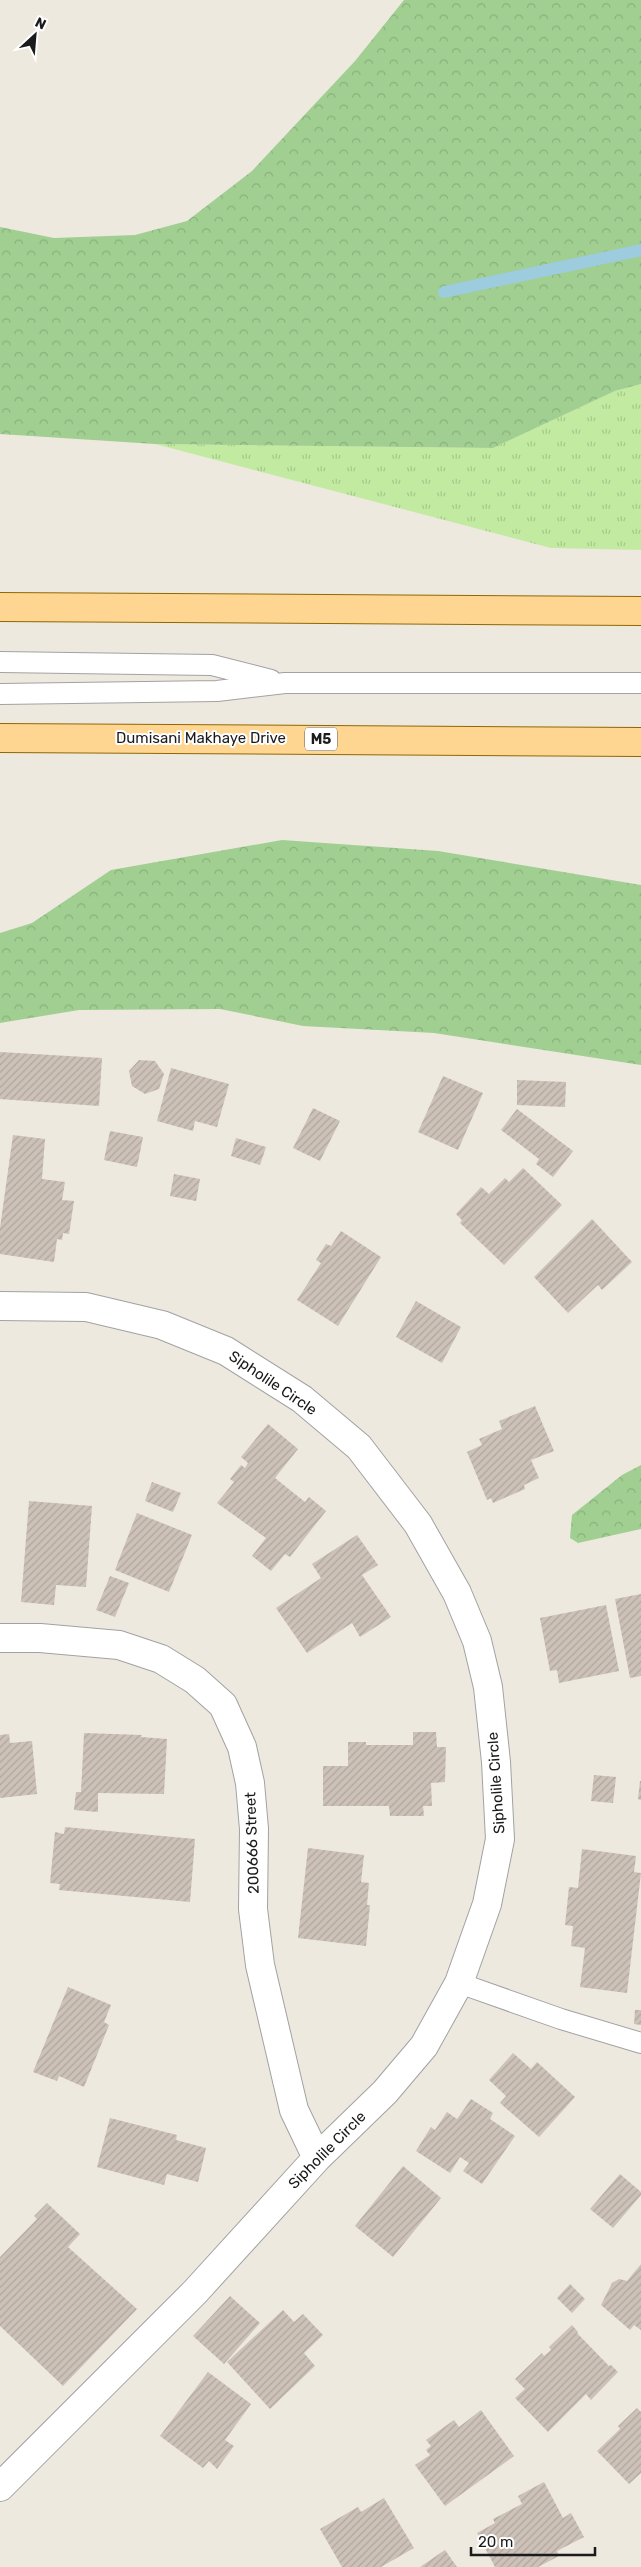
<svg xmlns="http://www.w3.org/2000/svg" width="641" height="2567" font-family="Rubik,sans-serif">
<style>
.grass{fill:url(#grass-tufts)}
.forest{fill:url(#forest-crowns)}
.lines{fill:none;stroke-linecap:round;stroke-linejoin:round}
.stream{stroke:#9cccde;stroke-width:12}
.building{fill:url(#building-hatch)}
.service-casing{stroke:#a2a2a2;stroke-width:22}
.minor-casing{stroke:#a2a2a2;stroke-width:30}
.primary-casing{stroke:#916800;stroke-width:30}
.service{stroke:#fff;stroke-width:20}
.minor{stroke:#fff;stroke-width:28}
.primary{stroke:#ffd592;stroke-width:28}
.labels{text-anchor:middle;stroke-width:4;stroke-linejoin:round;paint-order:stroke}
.shield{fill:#fff;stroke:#5f5f5f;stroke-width:1}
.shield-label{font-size:14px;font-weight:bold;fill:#1b1b1b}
.street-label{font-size:15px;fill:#1b1b1b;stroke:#fff}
</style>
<defs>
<pattern id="grass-tufts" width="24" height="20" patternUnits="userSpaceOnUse" patternTransform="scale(1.25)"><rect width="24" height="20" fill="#c2eba1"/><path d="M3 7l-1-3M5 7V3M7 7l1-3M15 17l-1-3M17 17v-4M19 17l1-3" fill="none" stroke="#a6c98a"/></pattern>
<pattern id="forest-crowns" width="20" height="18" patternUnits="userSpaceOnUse" patternTransform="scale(1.25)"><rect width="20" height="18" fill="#a0cf91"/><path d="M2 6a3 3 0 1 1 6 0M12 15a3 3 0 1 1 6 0" fill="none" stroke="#89b17c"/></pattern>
<pattern id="building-hatch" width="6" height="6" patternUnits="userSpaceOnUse" patternTransform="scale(1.25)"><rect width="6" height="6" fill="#cdc2b8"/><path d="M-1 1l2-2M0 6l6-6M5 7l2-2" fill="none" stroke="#afa69e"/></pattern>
</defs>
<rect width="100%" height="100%" fill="#ede9df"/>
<path class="grass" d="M641,384V550L551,548L155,444L493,448L615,391Z"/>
<path class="forest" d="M404,0H641V384L615,391L493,448L155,444L0,434V227L54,238L135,235L187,221L252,171L355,61Z
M282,840L438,851L641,885V1065L434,1033L303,1026L220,1009L79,1010L0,1023V933L32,923L111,870Z
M641,1465V1529L578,1543L570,1538L572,1515L622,1475Z"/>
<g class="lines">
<path class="stream" d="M444,292L641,250"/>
</g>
<path class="building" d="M0,1052L102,1058L99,1106L0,1099Z
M139,1060L155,1061L164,1074L159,1089L145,1094L132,1086L129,1071Z
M171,1068L229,1084L217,1127L195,1121L193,1131L157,1121Z
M443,1076L483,1093L458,1150L418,1132Z
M517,1080L566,1082L565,1107L517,1105Z
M313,1108L340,1121L320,1161L293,1148Z
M517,1109L573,1151L553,1177L536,1164L539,1159L501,1130Z
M110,1131L143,1137L137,1167L104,1160Z
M13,1135L45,1139L42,1179L65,1182L62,1200L74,1201L69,1234L63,1233L62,1240L57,1239L54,1262L0,1254V1228Z
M236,1138L266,1147L260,1165L231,1156Z
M523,1168L562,1205L504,1265L460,1223L462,1220L456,1214L481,1187L489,1194L505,1178L509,1182Z
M174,1174L200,1179L196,1201L170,1196Z
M592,1219L632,1262L602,1290L598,1285L568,1313L534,1277Z
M341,1231L381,1257L338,1326L297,1300L321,1263L316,1260L326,1244L331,1246Z
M416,1301L461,1327L442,1363L396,1337Z
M535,1406L554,1451L531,1460L539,1478L524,1485L525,1489L493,1503L491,1498L487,1500L467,1452L482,1445L479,1439L502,1429L499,1421Z
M268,1424L298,1449L275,1478L305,1502L309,1497L326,1511L290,1557L285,1554L271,1571L252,1556L266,1538L217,1503L234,1482L230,1479L241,1465L245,1468L248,1463L241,1457Z
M152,1482L181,1493L173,1512L145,1501Z
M29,1501L92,1506L86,1587L56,1585L54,1605L21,1602Z
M137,1513L192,1535L169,1592L115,1570Z
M357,1535L378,1565L362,1575L391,1617L360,1637L352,1623L307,1653L276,1608L321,1578L312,1564Z
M110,1576L129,1583L115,1617L96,1610Z
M641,1594V1676L630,1678L615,1599Z
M606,1605L619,1671L559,1683L557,1670L550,1671L540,1618Z
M413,1732H436L437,1747H446L445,1782L431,1783L432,1806H423L424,1816H390L389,1806H323V1766H348V1742H366V1745H413Z
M84,1733L142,1735L141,1737L167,1739L164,1794L98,1793V1812L74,1810L76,1792H81Z
M9,1734L10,1743L32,1741L37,1794L0,1798V1735Z
M594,1775L616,1777L613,1803L591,1801Z
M640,1781H641V1800L638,1799Z
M65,1827L195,1839L190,1902L59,1890L60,1884L50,1883L55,1832L64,1834Z
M308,1848L364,1855L361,1882L369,1883L367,1905H370L366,1946L298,1938Z
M582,1849L636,1856L634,1872L641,1873L627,1993L580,1987L585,1948L571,1946L573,1926L565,1925L569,1887L578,1888Z
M68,1987L111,2005L104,2022L109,2025L84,2087L59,2076L57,2081L33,2072Z
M635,2010H641V2025L634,2024Z
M513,2053L531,2069L537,2062L575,2097L539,2137L500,2103L506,2096L489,2080Z
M471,2099L493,2113L490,2119L515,2136L482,2184L463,2171L469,2163L460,2157L450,2173L416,2151L431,2127L435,2130L447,2112L457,2119Z
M110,2118L177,2135L176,2140L206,2148L198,2182L167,2174L164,2185L97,2167Z
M403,2166L441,2198L393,2257L355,2226Z
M620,2174L641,2192V2195L613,2228L590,2209Z
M47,2203L80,2234L68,2247L137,2309L63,2386L0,2326V2257L37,2219L34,2216Z
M641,2264V2330L634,2325L630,2330L601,2305L612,2283L619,2279L627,2281Z
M570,2284L585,2299L572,2313L557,2298Z
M230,2296L260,2323L224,2364L193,2336Z
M283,2310L294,2322L303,2314L323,2335L304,2353L315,2366L270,2409L227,2362Z
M572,2325L578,2332L577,2333L609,2366L611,2365L618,2372L591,2400L586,2394L548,2432L515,2398L525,2389L515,2379L542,2353L544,2356L551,2350L549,2347Z
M208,2372L251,2404L225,2440L234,2446L217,2469L209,2461L203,2468L160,2436Z
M637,2408L641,2412V2473L629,2484L597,2451L620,2429L618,2426Z
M481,2410L514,2456L445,2506L415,2465L430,2455L426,2450L431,2446L426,2440L454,2420L459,2427Z
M544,2482L563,2518L571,2513L584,2537L557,2551L559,2556L538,2567H495L477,2533L495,2523L493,2519L522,2504L518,2496Z
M384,2498L414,2548L381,2567H342L320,2529L358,2507L361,2512Z
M445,2550L457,2567H420Z"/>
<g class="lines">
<defs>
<path id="service" d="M0,662L212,665L271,680
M0,694L217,691L285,683H641
M459,1983L561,2019L641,2043"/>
<path id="minor" d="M0,1306L86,1307L162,1325L226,1351L302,1399L359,1447L418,1524L457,1593L477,1641L488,1687L496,1762L500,1839L487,1904L459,1983L424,2046L385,2092L317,2158L195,2292L0,2487
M0,1638H40L119,1645L161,1659L195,1680L223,1705L242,1747L250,1783L254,1829L253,1909L260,1965L294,2110L317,2158"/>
<path id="primary" d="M0,607L641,611
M0,738L641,742"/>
</defs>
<use href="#service" class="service-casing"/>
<use href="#minor" class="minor-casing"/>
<use href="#primary" class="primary-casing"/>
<use href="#service" class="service"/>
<use href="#minor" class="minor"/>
<use href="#primary" class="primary"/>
</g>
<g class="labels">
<rect class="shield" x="305" y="727.5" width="32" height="23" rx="4"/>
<g class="shield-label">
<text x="321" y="744">M5</text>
</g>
<g class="street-label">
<text x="201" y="743">Dumisani Makhaye Drive</text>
<text transform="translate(273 1383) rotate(34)" y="5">Sipholile Circle</text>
<text transform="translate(496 1783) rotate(-94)" y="5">Sipholile Circle</text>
<text transform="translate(252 1843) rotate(-92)" y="5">200666 Street</text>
<text transform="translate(327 2150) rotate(-45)" y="5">Sipholile Circle</text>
</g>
</g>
<g transform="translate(35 35) rotate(26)" stroke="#ffffff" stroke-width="4" paint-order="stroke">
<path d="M0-4L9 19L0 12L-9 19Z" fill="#1b1b1b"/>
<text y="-8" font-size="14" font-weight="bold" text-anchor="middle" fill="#1b1b1b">N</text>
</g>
<path d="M471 2547v8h124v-8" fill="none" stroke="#1b1b1b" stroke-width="2.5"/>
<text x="478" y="2547" font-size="15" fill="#1b1b1b" stroke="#ffffff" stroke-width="4" paint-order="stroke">20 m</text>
</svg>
